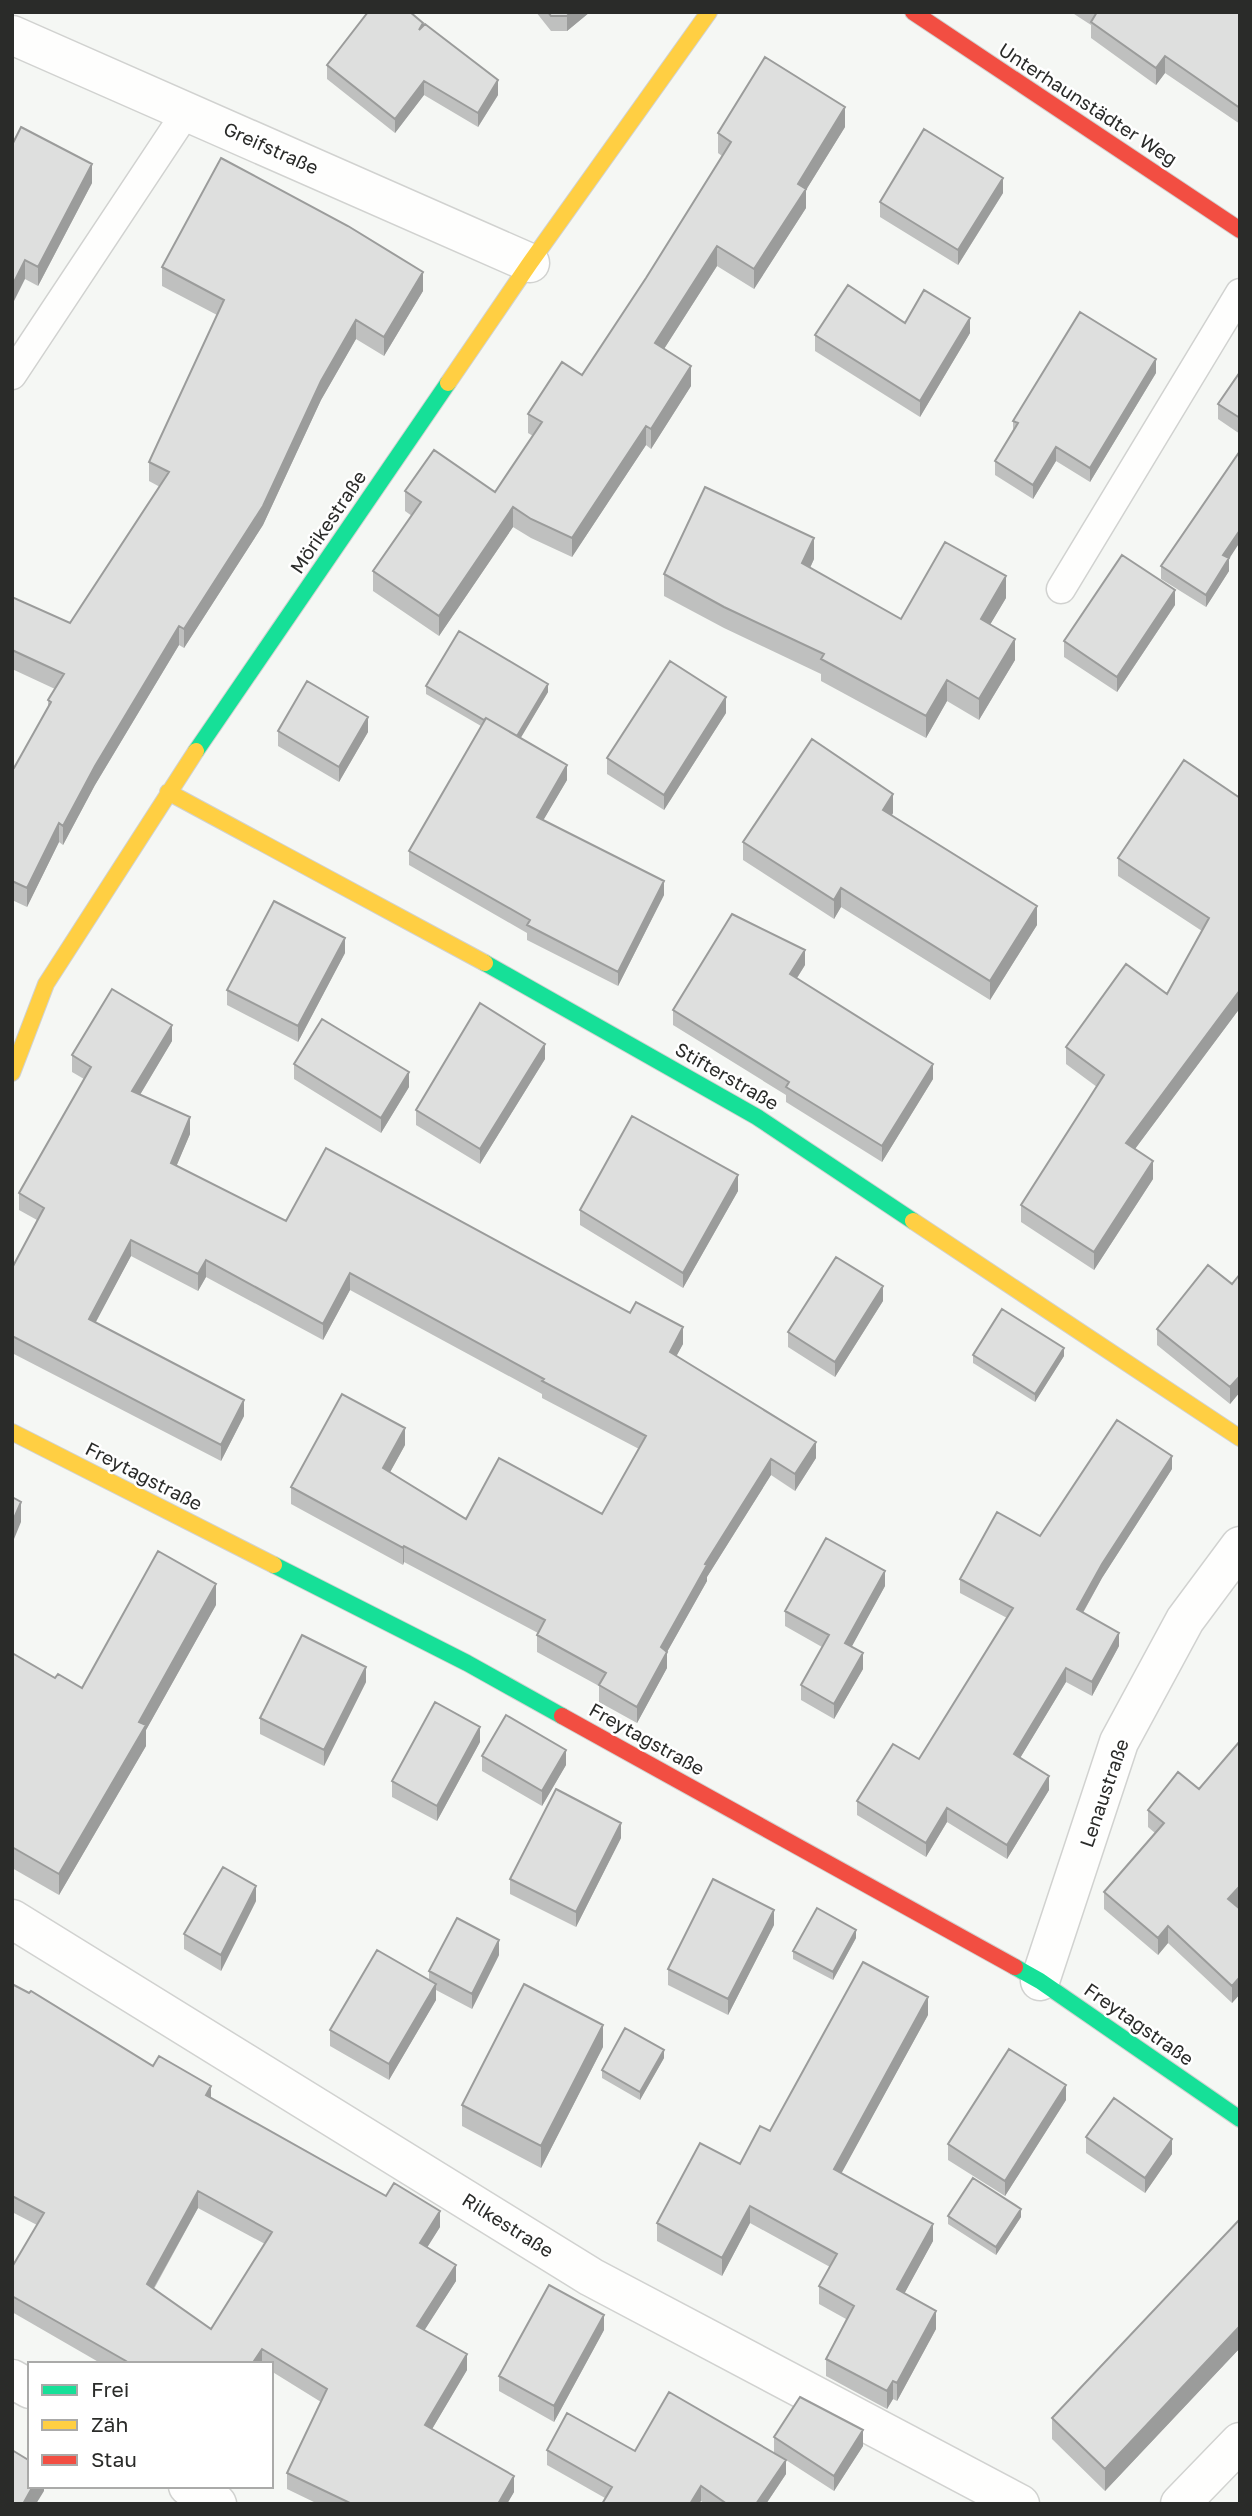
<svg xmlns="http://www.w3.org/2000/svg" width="1252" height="2516" font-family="'Golos Text',sans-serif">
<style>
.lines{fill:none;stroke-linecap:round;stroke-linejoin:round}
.lane-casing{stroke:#d1d2d0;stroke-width:31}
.street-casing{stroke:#d1d2d0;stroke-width:41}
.fast-casing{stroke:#d1d2d0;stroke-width:18}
.slow-casing{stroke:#d1d2d0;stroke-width:18}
.jam-casing{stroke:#d1d2d0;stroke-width:18}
.lane{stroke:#fefefd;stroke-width:28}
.street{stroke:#fefefd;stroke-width:38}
.fast{stroke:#16e098;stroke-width:16}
.slow{stroke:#ffcf43;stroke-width:16}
.jam{stroke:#f24e42;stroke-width:16}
.wall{fill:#bfc0bf;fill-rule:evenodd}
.shaded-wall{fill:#9b9c9b}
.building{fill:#dedfde;stroke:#9b9c9b;stroke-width:2;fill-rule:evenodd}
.labels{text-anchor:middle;stroke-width:5;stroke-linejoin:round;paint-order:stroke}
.street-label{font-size:19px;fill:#2a2b29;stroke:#fff}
</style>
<rect width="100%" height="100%" fill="#f5f7f4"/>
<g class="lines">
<defs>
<path id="lane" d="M12,375L187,111
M1061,589L1240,293"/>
<path id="street" d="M12,35L530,263
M12,1919L591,2277L1020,2504
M1040,1981L1119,1742L1185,1620L1240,1546
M12,2379L30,2389
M188,2486L217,2504
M1180,2504L1240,2442"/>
<path id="fast" d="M196,751L448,383
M485,963L757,1117L913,1221
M274,1565L467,1663L562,1716
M1015,1967L1040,1981L1240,2119"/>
<path id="slow" d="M448,383L530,263L709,12
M168,792L485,963
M12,1073L46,984L196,751
M913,1221L1240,1438
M12,1432L274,1565"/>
<path id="jam" d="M913,12L1240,230
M562,1716L1015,1967"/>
</defs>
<use href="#lane" class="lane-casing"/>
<use href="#street" class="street-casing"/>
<use href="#fast" class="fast-casing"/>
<use href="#slow" class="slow-casing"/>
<use href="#jam" class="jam-casing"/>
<use href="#lane" class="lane"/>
<use href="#street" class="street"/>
<use href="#fast" class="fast"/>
<use href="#slow" class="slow"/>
<use href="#jam" class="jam"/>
</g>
<path class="wall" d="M536,12H590L567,31H551Z
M1071,12H1240V124L1165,73L1156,85L1091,38V25Z
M423,26L498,95L478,127L424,95L395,133L327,79V65Z
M845,127L806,190V208L754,289L717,266L664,349L691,386L651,449L646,445L572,557L531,538L513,527L439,636L373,591V571L412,516L405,511V491L495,492L533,436L528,433V414L582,375L646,278L722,156L718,153V133Z
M12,145L92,183L38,286L25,279Z
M1003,193L958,265L880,217V202Z
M162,267L423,291L384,356L356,339L321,400L263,525L184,648L179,645L95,785L63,845L59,842L27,907L12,900V767L14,768L48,707V700L55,689L12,669V597L70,623L160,487L149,481V462L217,315L162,286Z
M905,323L970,333L920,417L815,351V335Z
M1240,372V434L1218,419V404Z
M1156,373L1090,482L1056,461L1033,499L995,475V461L1013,431V421Z
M814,559L810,568L901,619L1006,598L990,624L1015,660L979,720L947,701L926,738L821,681V674L724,628L664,596V574Z
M1229,559V571L1206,607L1161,579V566Z
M1175,605L1117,692L1064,657V641Z
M426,686L548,692L520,738L567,780L543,820L664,895L618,986L527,940V933L409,865V851L481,726L426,694Z
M726,713L664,810L607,774V758Z
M278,731L368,732L339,782L278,746Z
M1240,798V1008L1135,1149L1153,1179L1094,1270L1021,1222V1205L1097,1087L1066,1064V1047L1167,994L1202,931L1118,876V858Z
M893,813L892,815L1037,925L990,1000L841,907L834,919L743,860V842Z
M345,953L298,1042L227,1005V990Z
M805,965L797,978L933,1079L882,1162L786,1102V1095L673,1025V1010Z
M172,1041L140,1095L190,1134L176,1166L286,1221L683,1344L676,1356L816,1458L795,1491L771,1475L707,1577V1581L667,1652V1668L637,1723L599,1702V1686L537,1652V1635L538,1633L404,1562L403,1565L291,1504V1487L405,1445L390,1472L466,1519L602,1514L639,1449L542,1398V1394L350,1290L323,1340L206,1277L198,1291L131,1256L95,1322L244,1416L221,1461L12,1353V1268L37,1220L19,1210V1193L84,1079L72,1072V1055Z
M545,1059L480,1164L416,1125V1110Z
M294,1064L409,1087L381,1133L294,1079Z
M738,1191L683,1288L580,1225V1210Z
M1240,1274V1392L1230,1404L1157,1345V1329L1232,1284Z
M883,1301L835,1377L788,1347V1332Z
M973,1355L1064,1356L1035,1402L973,1363Z
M1172,1469L1102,1578L1083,1613L1119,1646L1092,1696L1066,1682L1020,1758L1049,1790L1007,1859L947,1822L926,1857L857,1815V1801L919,1759L1007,1618L960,1593V1579L1040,1536Z
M885,1586L851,1647L863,1669L834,1719L801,1700V1685L822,1647L785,1626V1611Z
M216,1605L146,1730V1746L59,1895L12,1868V1653L55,1678L82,1688Z
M366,1682L324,1766L260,1734V1718Z
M1240,1741V1904L1237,1907L1240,1909V1994L1232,2003L1168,1943L1158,1955L1104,1909V1892L1155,1833L1148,1827V1810L1199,1789Z
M480,1742L437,1821L392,1797V1781Z
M482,1756L566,1765L542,1806L482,1771Z
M621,1838L576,1927L510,1894V1879Z
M256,1901L221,1971L184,1949V1934Z
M774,1925L728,2015L668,1985V1969Z
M856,1938L833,1980L793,1959V1951Z
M499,1955L472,2009L436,1990V2000L389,2080L330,2046V2030L429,1980V1971Z
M12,1984L153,2066L440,2227L427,2247L456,2281L424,2330L467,2370L432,2429L514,2492L507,2504H318L287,2489V2473L321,2402L271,2371V2364H102L12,2312V2267L37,2225L12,2212ZM198,2208L265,2244L211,2329L154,2289Z
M928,2015L841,2173L933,2241L904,2294L936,2329L897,2401L893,2399L887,2409L826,2376V2359L846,2319L819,2304V2286L830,2267L750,2223L722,2276L657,2241V2223L740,2164L770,2131Z
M603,2047L541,2168L462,2126V2105Z
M664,2058L640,2100L602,2078V2070Z
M1066,2100L1005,2196L948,2160V2144Z
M1086,2137L1172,2154L1145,2193L1086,2153Z
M948,2216L1021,2217L996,2255L948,2224Z
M1240,2219V2348L1105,2491L1052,2439V2418Z
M604,2330L554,2422L499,2391V2376Z
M774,2437L863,2446L834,2491L786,2460V2474L766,2504H705L701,2501L605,2498L547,2465V2450L774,2452Z"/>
<path class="shaded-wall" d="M571,12H590L567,31V16Z
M1165,56V73L1156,85V68Z
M498,80V95L478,127V113Z
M424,81V95L395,133V119Z
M845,107V127L806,190V208L754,289V269L798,184Z
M92,164V183L38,286V267Z
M1003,178V193L958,265V250Z
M717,246V266L655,363V343Z
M25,260V279L12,305V286Z
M423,272V291L384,356V337Z
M970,318V333L920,417V401Z
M356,320V339L321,400L263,525L184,648V629L321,381Z
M1156,359V373L1090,482V468Z
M691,366V386L651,449V429Z
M646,426V445L572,557V538Z
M1056,447V461L1033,499V485Z
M513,507V527L439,636V616Z
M1240,530V542L1229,559V571L1206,607V595L1223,555Z
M814,538V559L802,585V563Z
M1006,576V598L981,640V619Z
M1175,590V605L1117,692V677Z
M179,626V645L95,785L63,845V826L95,766Z
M1015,639V660L979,720V699Z
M947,680V701L926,738V716Z
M548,684V692L516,746V738Z
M726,697V713L664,810V795Z
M368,717V732L339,782V767Z
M567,765V780L537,831V817Z
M893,794V813L883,829V810Z
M59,823V842L27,907V888Z
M664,881V895L618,986V972Z
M841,888V907L834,919V900Z
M1037,906V925L990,1000V981Z
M345,938V953L298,1042V1026Z
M805,950V965L790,989V974Z
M1240,990V1008L1126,1161V1143Z
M172,1025V1041L132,1108V1091Z
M545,1044V1059L480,1164V1149Z
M933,1064V1079L882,1162V1146Z
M409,1072V1087L381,1133V1118Z
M190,1117V1134L171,1179V1163Z
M1153,1161V1179L1094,1270V1252Z
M738,1175V1191L683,1288V1273Z
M131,1240V1256L89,1335V1319Z
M206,1260V1277L198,1291V1274Z
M350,1273V1290L323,1340V1324Z
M883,1286V1301L835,1377V1362Z
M683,1327V1344L670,1368V1352Z
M1064,1348V1356L1035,1402V1394Z
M1240,1376V1392L1230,1404V1387Z
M244,1400V1416L221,1461V1445Z
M405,1428V1445L383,1485V1468Z
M816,1442V1458L795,1491V1474Z
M1172,1456V1469L1102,1578L1077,1623V1609L1102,1564Z
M771,1459V1475L707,1577V1581L667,1652V1668L637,1723V1707L661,1647L705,1564Z
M21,1502V1522L12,1544V1523Z
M404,1546V1562L403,1565V1548Z
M885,1571V1586L845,1659V1643Z
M216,1584V1605L146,1730V1746L59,1895V1874L139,1722Z
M1119,1633V1646L1092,1696V1682Z
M863,1653V1669L834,1719V1704Z
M366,1667V1682L324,1766V1750Z
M1066,1668V1682L1014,1768V1754Z
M480,1727V1742L437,1821V1806Z
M566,1750V1765L542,1806V1791Z
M1049,1776V1790L1007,1859V1845Z
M947,1808V1822L926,1857V1843Z
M621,1823V1838L576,1927V1912Z
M256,1886V1901L221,1971V1955Z
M1240,1886V1904L1228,1916V1899Z
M774,1910V1925L728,2015V1999Z
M1168,1926V1943L1158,1955V1938Z
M856,1930V1938L833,1980V1972Z
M499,1940V1955L472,2009V1994Z
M1240,1977V1994L1232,2003V1986Z
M436,1984V2000L389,2080V2064Z
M928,1997V2015L834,2187V2169Z
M603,2025V2047L541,2168V2146Z
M664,2050V2058L640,2100V2092Z
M1066,2085V2100L1005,2196V2181Z
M211,2086V2102L206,2095Z
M1172,2139V2154L1145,2193V2178Z
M198,2191V2208L147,2300V2284Z
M750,2206V2223L722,2276V2258Z
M1021,2209V2217L996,2255V2247Z
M440,2211V2227L420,2259V2243Z
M933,2224V2241L897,2307V2289Z
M456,2265V2281L417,2342V2326Z
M936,2311V2329L897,2401V2383Z
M604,2315V2330L554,2422V2406Z
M1240,2326V2348L1105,2491V2469Z
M262,2349V2364H252Z
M467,2354V2370L425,2441V2425Z
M893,2381V2399L887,2409V2391Z
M863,2430V2446L834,2491V2476Z
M786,2460V2474L766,2504H756Z
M514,2476V2492L507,2504H498Z
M33,2486H44V2491L36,2504H23Z
M701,2486V2501L699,2504H690Z"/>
<path class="building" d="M368,12H410L423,23L419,30L425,24L498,80L478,113L424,81L395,119L327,65Z
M548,12H571L567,16H551Z
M1097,12H1240V108L1165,56L1156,68L1091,22Z
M765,57L845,107L798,184L806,189L754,269L717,246L655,343L691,366L651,429L646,426L572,538L531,519L513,507L439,616L373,571L421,502L405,491L434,450L495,492L542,422L528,414L562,362L582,375L646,278L731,142L718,133Z
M21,127L92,164L38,267L25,260L12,286V145Z
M924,129L1003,178L958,250L880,202Z
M221,158L348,226L423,272L384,337L356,320L321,381L263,506L184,629L179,626L95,766L63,826L59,823L27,888L12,881V767L14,768L51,702L48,700L64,674L12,650V597L70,623L169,472L149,462L224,300L162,267Z
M848,285L905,323L924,290L970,318L920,401L815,335Z
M1080,312L1156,359L1090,468L1056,447L1033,485L995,461L1018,423L1013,421Z
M1240,372V418L1218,404Z
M1240,451V530L1223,555L1229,558L1206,595L1161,566Z
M705,487L814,538L802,563L901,619L945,542L1006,576L981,619L1015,639L979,699L947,680L926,716L821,659L824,654L724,607L664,574Z
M1122,555L1175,590L1117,677L1064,641Z
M459,631L548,684L517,736L486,718L484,720L426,686Z
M670,661L726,697L664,795L607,758Z
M307,681L368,717L339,767L278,731Z
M486,718L567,765L537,817L664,881L618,972L527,925L530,920L409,851Z
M812,739L893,794L883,810L1037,906L990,981L841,888L834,900L743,842Z
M1184,760L1240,798V990L1126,1143L1153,1161L1094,1252L1021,1205L1104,1075L1066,1047L1126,964L1167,994L1209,918L1118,858Z
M274,901L345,938L298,1026L227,990Z
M732,914L805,950L790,974L933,1064L882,1146L786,1087L789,1082L673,1010Z
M112,989L172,1025L132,1091L190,1117L171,1163L286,1221L326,1148L630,1313L636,1302L683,1327L670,1352L816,1442L795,1474L771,1459L705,1564L707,1565L661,1647L667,1652L637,1707L599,1685L606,1673L537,1635L545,1620L404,1546L403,1548L291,1487L342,1394L405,1428L383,1468L466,1519L499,1458L602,1514L646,1436L542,1381L544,1379L350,1273L323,1324L206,1260L198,1274L131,1240L89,1319L244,1400L221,1445L12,1336V1268L44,1208L19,1193L91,1067L72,1055Z
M480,1003L545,1044L480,1149L416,1110Z
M322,1019L409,1072L381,1118L294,1064Z
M632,1116L738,1175L683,1273L580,1210Z
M836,1257L883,1286L835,1362L788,1332Z
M1208,1265L1232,1284L1240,1274V1376L1230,1387L1157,1329Z
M1002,1309L1064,1348L1035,1394L973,1355Z
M1117,1420L1172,1456L1102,1564L1077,1609L1119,1633L1092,1682L1066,1668L1014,1754L1049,1776L1007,1845L947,1808L926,1843L857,1801L893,1744L919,1759L1013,1608L960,1579L997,1512L1040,1536Z
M12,1497L21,1502L12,1523Z
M826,1538L885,1571L845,1643L863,1653L834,1704L801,1685L829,1635L785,1611Z
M158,1551L216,1584L139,1722L146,1725L59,1874L12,1847V1653L55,1678L58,1674L82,1688Z
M302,1635L366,1667L324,1750L260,1718Z
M435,1702L480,1727L437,1806L392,1781Z
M506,1715L566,1750L542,1791L482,1756Z
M1240,1741V1886L1228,1899L1240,1909V1977L1232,1986L1168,1926L1158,1938L1104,1892L1164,1823L1148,1810L1178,1772L1199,1789Z
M556,1789L621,1823L576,1912L510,1879Z
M223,1867L256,1886L221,1955L184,1934Z
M713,1879L774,1910L728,1999L668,1969Z
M817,1908L856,1930L833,1972L793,1951Z
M457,1918L499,1940L472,1994L429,1971Z
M377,1950L436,1984L389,2064L330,2030Z
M863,1962L928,1997L834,2169L933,2224L897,2289L936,2311L897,2383L893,2381L887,2391L826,2359L854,2306L819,2286L837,2254L750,2206L722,2258L657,2223L700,2143L740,2164L760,2126L770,2131Z
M12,1984L29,1993L31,1991L153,2066L159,2056L211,2086L206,2095L386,2196L394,2183L440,2211L420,2243L456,2265L417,2326L467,2354L425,2425L514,2476L498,2504H352L287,2473L327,2389L262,2349L252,2364H124L126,2361L12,2296V2267L44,2213L12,2196ZM198,2191L272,2232L211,2329L147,2284Z
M524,1984L603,2025L541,2146L462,2105Z
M625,2028L664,2050L640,2092L602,2070Z
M1009,2049L1066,2085L1005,2181L948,2144Z
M1114,2098L1172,2139L1145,2178L1086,2137Z
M973,2178L1021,2209L996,2247L948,2216Z
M1240,2219V2326L1105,2469L1052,2418Z
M549,2285L604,2315L554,2406L499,2376Z
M669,2392L786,2460L756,2504H727L701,2486L690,2504H602L612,2487L547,2450L567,2413L635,2451Z
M800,2397L863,2430L834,2476L774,2437Z
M12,2450L30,2461V2486H33L23,2504H12Z"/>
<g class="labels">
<g class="street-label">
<text transform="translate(1088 104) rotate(33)" y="7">Unterhaunstädter Weg</text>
<text transform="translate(271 148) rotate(24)" y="7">Greifstraße</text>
<text transform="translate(328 522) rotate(-56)" y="7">Mörikestraße</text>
<text transform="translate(727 1076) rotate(30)" y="7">Stifterstraße</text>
<text transform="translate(144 1476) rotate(27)" y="7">Freytagstraße</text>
<text transform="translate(647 1739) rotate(29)" y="7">Freytagstraße</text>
<text transform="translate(1104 1793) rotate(-71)" y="7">Lenaustraße</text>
<text transform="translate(1139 2024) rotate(35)" y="7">Freytagstraße</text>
<text transform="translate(508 2225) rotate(32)" y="7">Rilkestraße</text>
</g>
</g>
<rect width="1252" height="2516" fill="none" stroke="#2a2b29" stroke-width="28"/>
<rect x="28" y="2362" width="245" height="126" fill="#ffffff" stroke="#aaaaa9" stroke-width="2"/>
<rect x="42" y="2385" width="35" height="10" fill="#16e098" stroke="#aaaaa9" stroke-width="2"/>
<text x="91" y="2397" font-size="21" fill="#2a2b29">Frei</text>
<rect x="42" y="2420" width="35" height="10" fill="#ffcf43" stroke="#aaaaa9" stroke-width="2"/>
<text x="91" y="2432" font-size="21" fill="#2a2b29">Zäh</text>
<rect x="42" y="2455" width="35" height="10" fill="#f24e42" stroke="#aaaaa9" stroke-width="2"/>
<text x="91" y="2467" font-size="21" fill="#2a2b29">Stau</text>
</svg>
